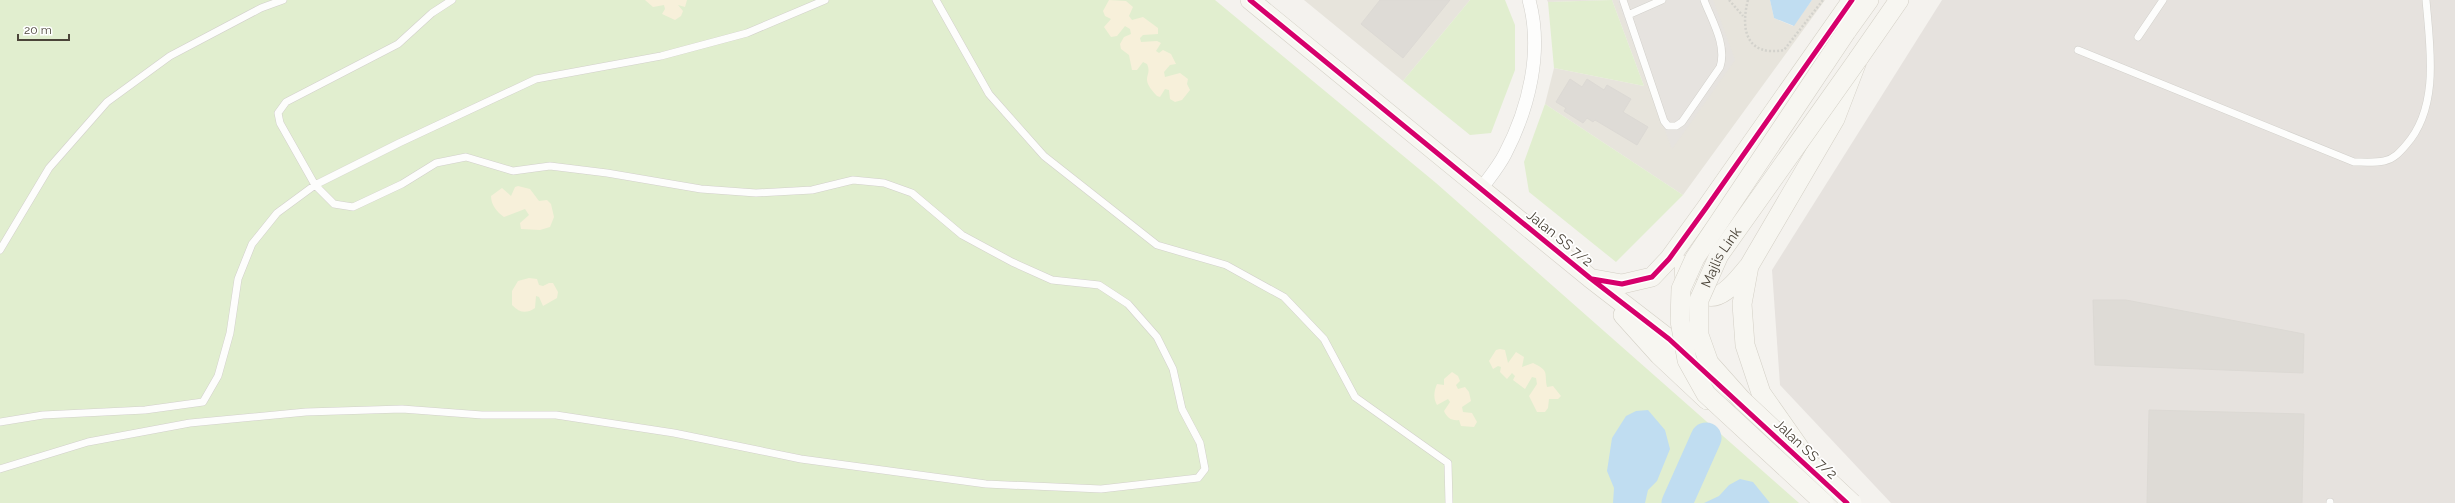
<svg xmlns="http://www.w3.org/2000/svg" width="2455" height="503" font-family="Raleway,sans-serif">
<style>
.residential{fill:#e7e4dc}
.industrial{fill:#e6e2de}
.green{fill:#e1eecf}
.sand{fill:#f7f0da}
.parking{fill:#e6e3df}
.water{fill:#c0ddf1}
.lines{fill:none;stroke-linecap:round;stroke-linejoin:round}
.river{stroke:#c0ddf1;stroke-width:31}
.building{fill:#dedbd6;stroke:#dcd9d4}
.lane-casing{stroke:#d2d0cb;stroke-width:8}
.street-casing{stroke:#d2d0cb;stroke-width:14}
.secondary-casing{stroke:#d3cfc5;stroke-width:20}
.path{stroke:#d3d2cc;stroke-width:2.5;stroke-dasharray:2 2;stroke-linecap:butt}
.lane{stroke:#fdfdfc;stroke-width:7}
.street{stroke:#fdfdfc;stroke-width:13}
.secondary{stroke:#f7f6f1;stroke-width:19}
.secondary-bridge-casing{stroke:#d3cfc5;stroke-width:20;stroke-linecap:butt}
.secondary-bridge{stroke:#f7f6f1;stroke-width:19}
.cycleway-casing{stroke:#fff;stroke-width:8}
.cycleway{stroke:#d6006c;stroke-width:5}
.labels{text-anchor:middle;stroke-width:3.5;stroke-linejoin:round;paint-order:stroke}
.street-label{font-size:14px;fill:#4b4439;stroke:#fff}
</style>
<rect width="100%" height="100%" fill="#f4f2ee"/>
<path class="residential" d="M1304,0H1470L1403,81Z
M1547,0H1770L1774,18L1793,26L1812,0H1825L1683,195L1545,104L1554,68L1644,86L1612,0L1548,2Z"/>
<path class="industrial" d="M1942,0H2455V503H1891L1780,385L1772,270Z"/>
<path class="green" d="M0,0H1215L1436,183L1799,503H0Z
M1470,0H1505L1515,25V70L1491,133L1470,135L1403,81Z
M1612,0L1644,86L1554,68L1548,2Z
M1545,104L1683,195L1616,262L1529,192L1524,162Z"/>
<path class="sand" d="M645,0H687L685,7L678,5L683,11L681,16L675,20L662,14L665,9L664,5L653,7Z
M1109,0L1126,1L1133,7L1129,16L1132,20L1143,17L1158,28V34L1143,35L1140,38L1141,42L1157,41L1161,43L1156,51L1159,53L1163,50L1171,54L1176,64L1170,65L1164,72L1165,77L1180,73L1188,79L1187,84L1190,90L1182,100L1175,102L1170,99L1169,90L1165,89L1160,97L1157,96C1138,76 1153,77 1147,64L1143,62L1137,70H1132L1129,55L1121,49L1120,44L1124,37L1131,34L1130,29L1125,26L1117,36L1111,37L1104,27L1111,19L1105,16L1103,11Z
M518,186L530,189L539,201L547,200L551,204L554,217L550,227L540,230L521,229L520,223L529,215L525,209L504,217C497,212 491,205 491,196L502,188L511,196L515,187Z
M529,278L537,279L539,285L543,286L549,283H553L558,292L557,298L543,306L539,297L536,296L535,308C526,314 520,313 512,305V291L518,281Z
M1500,349L1505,350L1508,363L1516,352L1524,357L1522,367L1533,363C1550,371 1544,373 1547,387L1553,386L1561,396L1558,399H1549L1548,408L1545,412H1537L1529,396L1537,384L1536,378L1532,377L1525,389L1513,380L1515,376L1512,373L1507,379L1500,372L1501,367L1498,366L1493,369L1489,361L1496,350Z
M1452,372L1458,376L1460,381L1456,385L1458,389L1465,387L1469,392L1471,401L1462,407L1463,412L1472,413L1477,422L1474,427L1461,426L1459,420C1452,421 1447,418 1444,411L1450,402L1448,399L1437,405C1433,398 1434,391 1437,384L1444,385V379Z"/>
<path class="parking" d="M1617,0H1713L1735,60L1672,149Z"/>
<path class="water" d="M1770,0H1812L1794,26L1774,18Z
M1648,410L1665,430L1670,449L1657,481L1648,490L1645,503H1613L1614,488L1607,471L1612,438L1626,416L1636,411Z
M1740,479L1753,482L1770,503H1704L1719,496L1729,485Z"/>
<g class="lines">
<path class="river" d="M1677,503L1706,438"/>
</g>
<path class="building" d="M1380,0H1450L1403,58L1361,24Z
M1570,79L1582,87L1587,79L1604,90L1607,85L1631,99L1623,112L1648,127L1637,145L1595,120L1593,122L1587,118L1583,123L1564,111L1566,108L1556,102Z
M2093,300H2126L2304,334L2303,373L2095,365Z
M2149,410L2304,414L2302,503H2147Z"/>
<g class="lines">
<defs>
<path id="lane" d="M936,0L989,94L1044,156L1157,245L1226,265L1284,297L1324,339L1355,397L1448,463L1449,503
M1623,0L1664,121L1668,126H1676L1682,122L1720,67C1727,45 1712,21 1704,0
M1628,15L1662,0
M2138,37L2163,0
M2078,50L2354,162C2363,162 2375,163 2384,161C2394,159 2400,152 2406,145C2440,107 2430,47 2426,0
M0,250L49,168L107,102L170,56L261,8L283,0
M0,422L43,415L145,410L203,402L218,376L230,333L238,279L252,244L277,213L315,185L399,143L536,79L661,56L747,33L825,0
M0,469L88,442L190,423L306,412L402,409L482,415H556L674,433L801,459L986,484L1101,489L1198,478L1205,469L1200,443L1182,409L1173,369L1157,337L1128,304L1099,285L1052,280L1012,262L962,235L912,193L884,183L853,180L812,190L756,193L701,189L607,173L550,166L513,171L466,157L436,163L402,184L353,207L334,204L315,185L280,123L278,113L286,102L398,44L432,13L452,0
M2330,503V502"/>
<path id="street" d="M1481,189C1489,178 1499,166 1505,154C1529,108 1543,51 1529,0"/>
<path id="secondary" d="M1250,0L1590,278L1669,339L1693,362
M1846,32L1869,0
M1684,265L1685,283C1691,287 1697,292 1704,295C1722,303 1739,277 1749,266
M1594,279L1622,284L1652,277L1669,259L1706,208L1852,0
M1623,315L1659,355L1707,400
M1801,450L1761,393L1745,345L1742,304L1749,266L1835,119L1858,59L1899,0"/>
</defs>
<use href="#lane" class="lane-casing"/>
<use href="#street" class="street-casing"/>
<use href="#secondary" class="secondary-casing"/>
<path class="path" d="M1729,0L1743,16
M1748,0C1740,30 1747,57 1784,50L1823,0"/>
<use href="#lane" class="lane"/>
<use href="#street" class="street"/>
<use href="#secondary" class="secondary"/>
<defs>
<g id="secondary-bridge">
<path d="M1824,503L1706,394L1687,360L1680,321L1681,289L1695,258L1846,32"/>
<path id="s1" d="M1852,503L1742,400L1709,363L1699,335V300L1719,255L1858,59"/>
</g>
</defs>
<use href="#secondary-bridge" class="secondary-bridge-casing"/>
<use href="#secondary-bridge" class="secondary-bridge"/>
<defs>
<path id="cycleway" d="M1250,0L1590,278L1669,339L1847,503
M1592,279L1622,284L1652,277L1669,259L1706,208L1852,0"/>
</defs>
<use href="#cycleway" class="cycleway-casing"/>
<use href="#cycleway" class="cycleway"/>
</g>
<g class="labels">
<g class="street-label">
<text transform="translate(1560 238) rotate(39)" y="5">Jalan SS 7/2</text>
<text dy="5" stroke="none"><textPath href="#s1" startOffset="313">Majlis Link</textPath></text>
<text transform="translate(1806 449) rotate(43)" y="5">Jalan SS 7/2</text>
</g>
</g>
<path d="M18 34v6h51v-6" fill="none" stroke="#4b4439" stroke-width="2"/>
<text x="24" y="34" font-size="12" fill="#4b4439" stroke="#ffffff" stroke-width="3" paint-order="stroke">20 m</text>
</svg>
